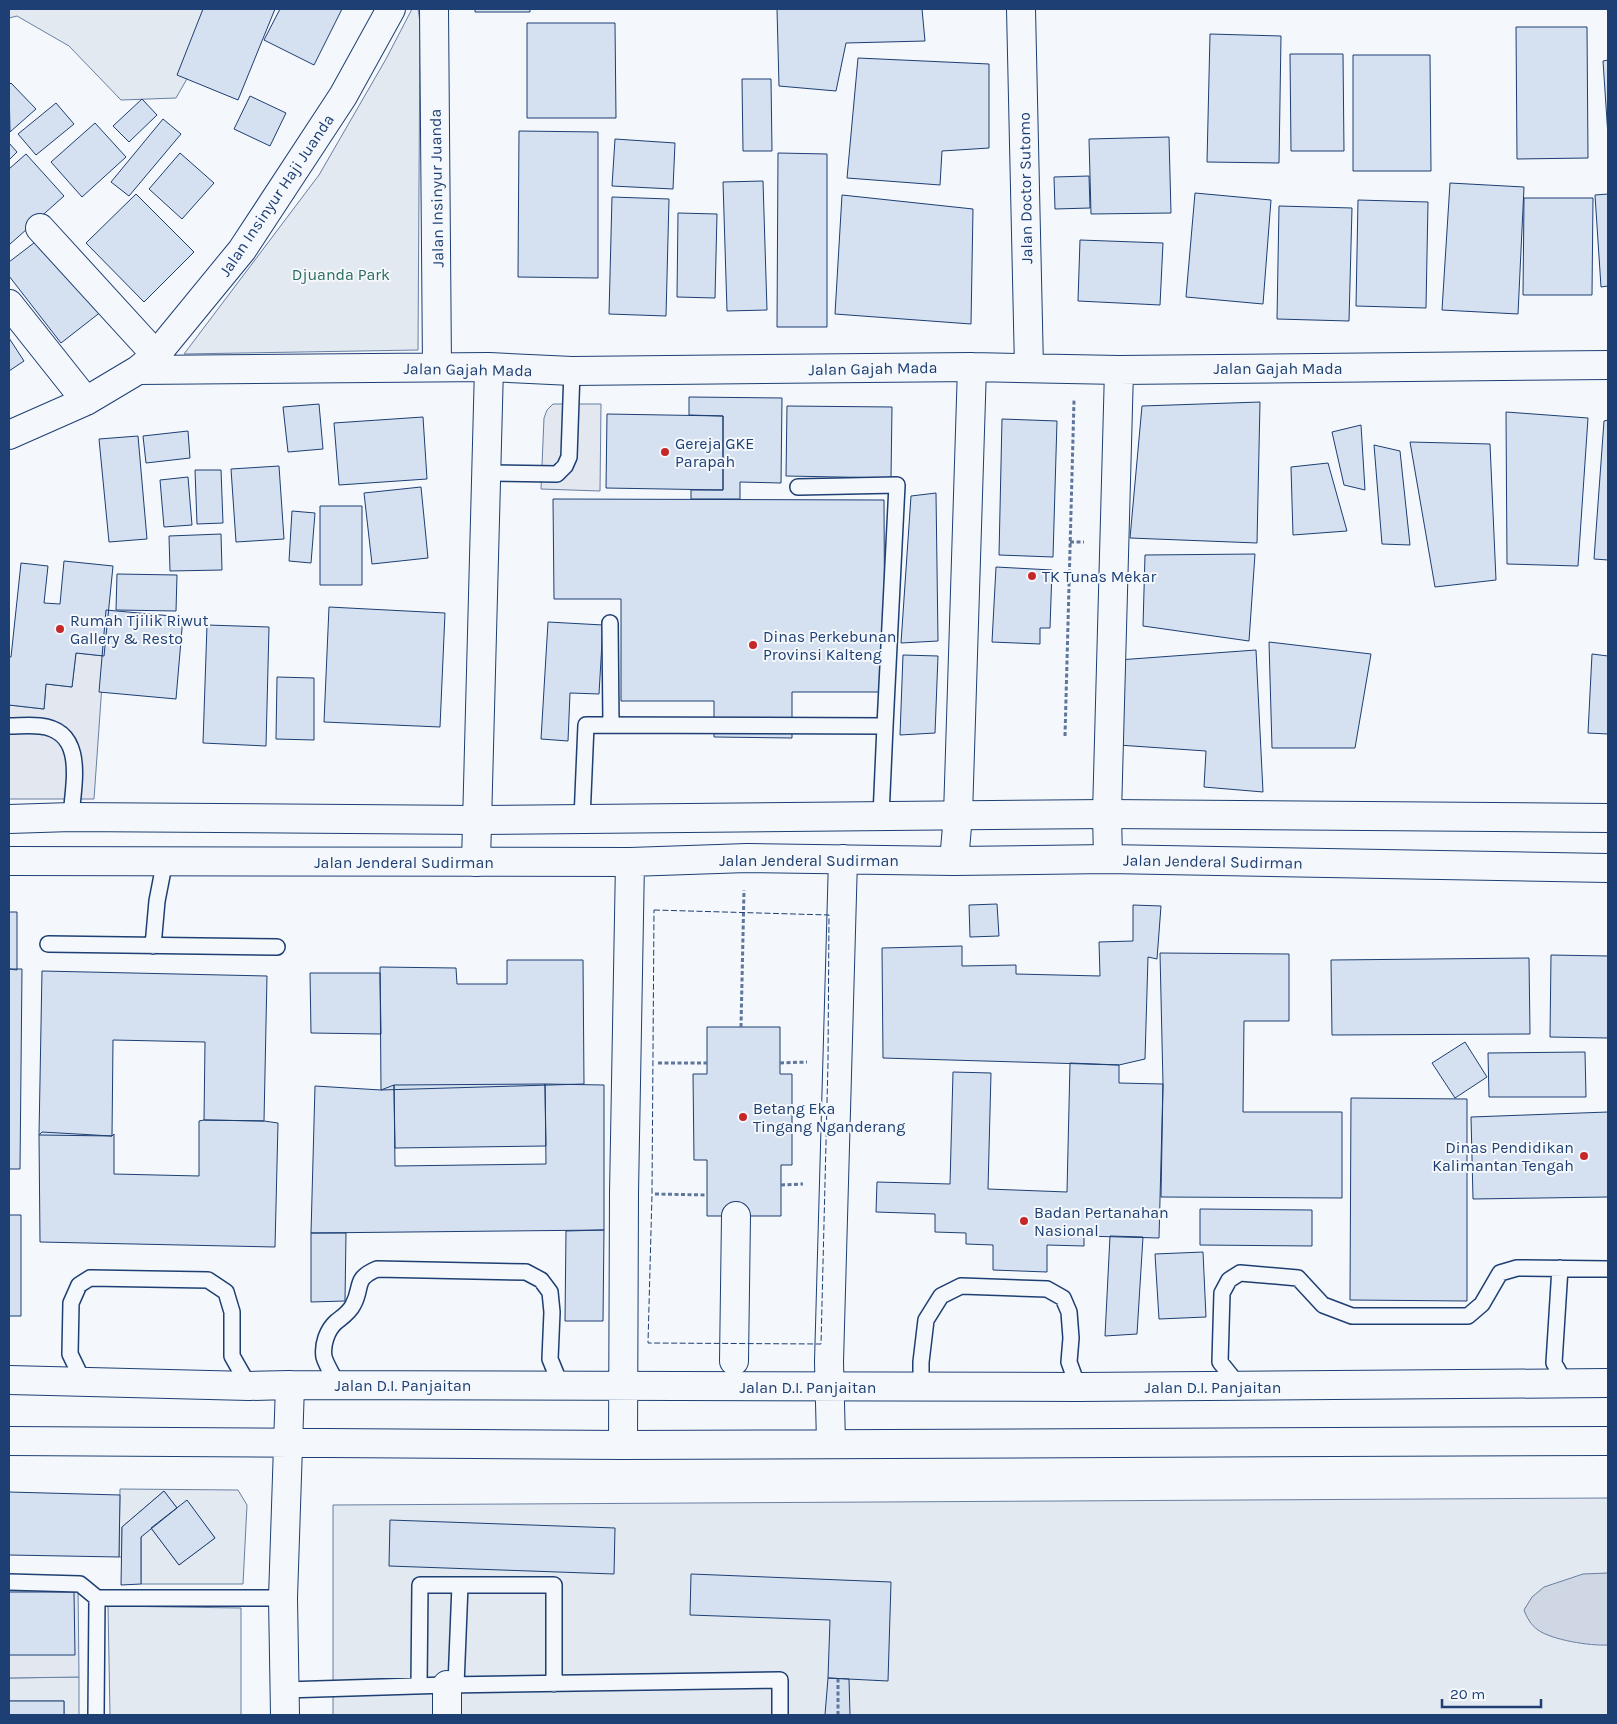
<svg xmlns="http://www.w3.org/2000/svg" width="1617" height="1724" font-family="Karla,sans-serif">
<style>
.green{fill:#e3e9f0;stroke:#687fa3}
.parking{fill:#e3e8f0;stroke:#687fa3}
.water{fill:#cfd7e4;stroke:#687fa3}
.building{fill:#d5e0f0;stroke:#1d3f73}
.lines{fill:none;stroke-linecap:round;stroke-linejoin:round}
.lane-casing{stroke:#1d3f73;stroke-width:18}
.street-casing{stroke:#1d3f73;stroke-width:30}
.secondary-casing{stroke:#1d3f73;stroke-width:30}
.path{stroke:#5e769c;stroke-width:3;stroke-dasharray:4 2.5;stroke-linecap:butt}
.lane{stroke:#f4f7fb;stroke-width:15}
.street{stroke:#f4f7fb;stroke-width:28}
.secondary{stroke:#f4f7fb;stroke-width:28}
.fence{stroke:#1d3f73;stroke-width:1;stroke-dasharray:6 2.5;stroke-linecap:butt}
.poi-dot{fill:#c62828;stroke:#f4f7fb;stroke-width:2}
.labels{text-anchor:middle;stroke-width:4;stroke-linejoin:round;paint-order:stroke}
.street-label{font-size:16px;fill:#1d3f73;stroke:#f4f7fb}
.park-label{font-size:16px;fill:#2c6c60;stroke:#f4f7fb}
.poi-label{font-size:16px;fill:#1d3f73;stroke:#f4f7fb;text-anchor:start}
</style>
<rect width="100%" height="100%" fill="#f4f7fb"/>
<path class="green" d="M9,9H223L219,23L176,98L121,100L69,46L17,16L9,18Z
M412,9H418L420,22L418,350L184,354L319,175L386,59Z
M120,1489L238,1490L247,1505L243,1584H141V1537L151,1528L179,1565L215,1538L187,1501L177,1508L164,1491L122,1527V1557H119Z
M1608,1498V1715H333V1505Z
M108,1606L241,1608V1715H110Z
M79,1677V1715H64V1701H9V1678Z"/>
<path class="parking" d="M553,404H601L600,491L541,489L544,418L547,410Z
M76,653L104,656L94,799H9V705L44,709L46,684L72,687Z
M9,1587H78L79,1677L9,1678Z"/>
<path class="water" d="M1608,1573V1645C1590,1646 1552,1640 1538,1630C1531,1625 1527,1618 1524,1610L1532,1597L1544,1587L1583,1574Z"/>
<path class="building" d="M203,9H275L238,100L177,75Z
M280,9H342L314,65L264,40Z
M475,9H530V12H475Z
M777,9H922L925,41L846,43L836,91L779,86Z
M527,23H615L616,118H527Z
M1516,27H1587L1588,158L1517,159Z
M1210,34L1281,36L1279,163L1207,162Z
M1290,54H1343L1344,151H1291Z
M1353,55H1430L1431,171H1353Z
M858,58L989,64V148L942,151L940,185L847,178Z
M1608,60V136L1603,61Z
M742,79H771L772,151H743Z
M11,83L36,109L10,132L9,85Z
M250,96L286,113L270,146L234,129Z
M142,99L157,115L129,142L113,126Z
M56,103L74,124L36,155L18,134Z
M163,119L181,134L129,196L111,182Z
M95,123L126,157L82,197L51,162Z
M519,131L598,132V278L518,277Z
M1169,137L1171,213L1091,214L1089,139Z
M615,139L675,143L673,189L612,186Z
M9,143L17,152L9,160Z
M180,153L214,183L182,219L149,189Z
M778,153L827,154V327H777Z
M26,154L64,196L9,245V169Z
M1089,176L1090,208L1055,209L1054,177Z
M763,181L767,310L727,311L723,182Z
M1450,183L1524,187L1518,314L1442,310Z
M1195,193L1271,200L1263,304L1186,297Z
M136,194L194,252L144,302L86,243Z
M1608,194V286L1601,287L1595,195Z
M842,195L973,209L971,324L835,314Z
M612,197L669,199L666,316L609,314Z
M1524,198H1593L1592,295H1523Z
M1358,200L1428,202L1426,308L1356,306Z
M1279,206L1352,208L1349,321L1277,319Z
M678,213L717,214L715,298L677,297Z
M43,236L102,311L61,343L9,276V262Z
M1080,240L1163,243L1160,305L1078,301Z
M9,338L24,361L9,371Z
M689,397L782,398L781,483L740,482V499H691V490H723V416L689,415Z
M1260,402L1257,543L1130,538L1142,406Z
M319,404L323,449L288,452L283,407Z
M787,406L892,407L891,478L786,476Z
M1506,412L1588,418L1578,566L1507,564Z
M607,414L723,416V490L606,488Z
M423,417L427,479L339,485L334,423Z
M1002,419L1057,421L1053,557L999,555Z
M1608,420V560L1594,559L1604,421Z
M1361,425L1365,490L1344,485L1332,432Z
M188,431L190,458L146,463L143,436Z
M138,436L147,539L109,542L99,439Z
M1410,442L1490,444L1496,580L1435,587Z
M1374,445L1400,451L1410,545L1382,544Z
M1328,463L1347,531L1293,535L1291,467Z
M279,466L284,539L236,542L231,469Z
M195,470H221L223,523L197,524Z
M188,477L192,525L164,527L160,480Z
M421,487L428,558L372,564L364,493Z
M936,493L938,641L901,643L911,496Z
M553,499L884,500L885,692H792V738L714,737V701H621V599H554Z
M320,506H362V585H320Z
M292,511L315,513L311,563L289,561Z
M221,534L222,570L170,571L169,536Z
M1255,554L1249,641L1143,626L1145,555Z
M64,561L113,566L104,656L76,653L72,687L46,684L44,709L9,705V657H11L21,563L48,566L44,603L60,604Z
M996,567L1052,570L1050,628H1040V644L992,642Z
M117,574L177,575L176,611L116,610Z
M329,607L445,613L440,727L324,722Z
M106,610L183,617L176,699L99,692Z
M548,622L603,625L599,694L570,693L568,741L541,739Z
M207,625L269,627L266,746L203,743Z
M1269,642L1371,654L1355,748H1272Z
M1256,650L1263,792L1204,787L1206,751L1118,745V660Z
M1592,654L1608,656V734L1588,733Z
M903,655L938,656L935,733L900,735Z
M277,677L314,678V740L276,739Z
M997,904L999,936L970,937L969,905Z
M1133,905L1161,906L1157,959L1148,957L1145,1059L1119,1065L883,1058L882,948L962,946V966L1016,965V974L1100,976L1099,942L1133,941Z
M9,912H17V970L9,969Z
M1160,953L1289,954V1021H1244L1243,1112H1342V1198L1161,1197L1163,1084Z
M1551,955L1608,956V1038L1550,1037Z
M1529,958L1530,1034L1332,1035L1331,960Z
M507,960H583L584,1084L381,1090L380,967L456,968L457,984H507Z
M9,969H22L20,1169H9Z
M42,971L267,976L264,1121L204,1120L205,1042L113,1040L112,1136L39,1135Z
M310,973H380L381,1034L311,1033Z
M707,1027H780V1074H792V1165H781V1216H707V1160H694L693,1074H707Z
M1465,1042L1487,1077L1455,1098L1432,1063Z
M1585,1052L1586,1097H1489L1488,1053Z
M1070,1063L1119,1065V1083L1163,1084L1159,1238L1084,1236V1246L1047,1245V1272L993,1270V1245L966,1244V1233L935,1232V1214L876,1212L877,1182L950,1184L953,1072L991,1073L988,1189L1067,1192Z
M545,1084L604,1085V1230L311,1233L315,1086L381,1090L394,1085L395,1166L546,1164Z
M545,1084L546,1146L395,1148L394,1085Z
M1351,1098L1467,1099V1301L1350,1300Z
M1608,1112V1197L1473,1199L1471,1117Z
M204,1120L264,1121L278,1123L275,1247L40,1242L39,1135L42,1132L112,1136L114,1134V1174L199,1176V1121Z
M1200,1209L1312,1210V1246L1200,1245Z
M9,1215H21V1316H9Z
M604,1230L603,1321H565L566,1231Z
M311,1233H346L345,1301L311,1302Z
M1110,1236L1143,1237L1137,1334L1105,1336Z
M1203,1252L1206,1317L1159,1319L1155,1254Z
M164,1491L177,1508L141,1537V1584L121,1585L122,1527Z
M9,1492L120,1495L119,1557L9,1555Z
M187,1500L215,1538L179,1565L151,1528Z
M390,1520L615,1528L614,1574L389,1566Z
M691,1574L891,1582L888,1681L828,1678L830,1620L690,1615Z
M9,1592H74L75,1655H9Z
M828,1678L849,1679L850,1715H825Z
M9,1701H64V1715H9Z"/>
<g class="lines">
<defs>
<path id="lane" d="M486,473L557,474L565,466L569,457L572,371
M798,487L897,485L885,726
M610,623L611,725
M9,726C19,726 30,725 40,726C87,731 73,785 71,817
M582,819L586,725L885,726L881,816
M48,944L277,947
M153,946L157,901L165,860
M1560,1268L1554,1363L1565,1383
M83,1381L70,1354L71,1303L79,1285L90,1278L208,1280L226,1292L232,1312V1356L249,1386
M338,1385C334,1377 327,1367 324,1357C322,1345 327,1330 336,1322C342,1317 349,1313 353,1305C363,1287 353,1279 377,1269L526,1272L541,1280L550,1292L552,1312L550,1359L561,1386
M921,1387V1362L926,1320L941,1296L961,1286L1047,1289L1063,1298L1069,1312L1071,1338L1069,1362L1078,1387
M1240,1387L1220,1362L1222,1293L1229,1280L1240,1273L1298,1278L1323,1305L1352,1316H1468L1482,1304L1500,1273L1517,1268L1608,1269
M9,1582L80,1584L97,1598
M456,1685L460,1585
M419,1686L420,1585H554V1684
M285,1690L447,1685L780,1680V1715
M96,1715L97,1598H283"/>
<path id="street" d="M434,9L437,367
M1021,9L1029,368
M40,228L156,355
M9,304L86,401
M138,370L489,367L572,371L972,367L1119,370L1608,365
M9,435L86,401L138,370L156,355L242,250L343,96L391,9
M1108,859L1107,814L1119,370
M954,861L958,815L972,367
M476,862L489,367
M734,1361L736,1216
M447,1715V1685"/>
<path id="secondary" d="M9,819L71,817L478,820L1107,814L1608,818
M9,861L630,862L747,858L954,861L1108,859L1608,868
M9,1380L249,1386L290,1385L1078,1387L1608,1383
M9,1441L623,1445L1608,1441
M831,1443L829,1362L843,859
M623,1445L624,1193L630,862
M285,1715L283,1598L290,1385"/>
</defs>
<use href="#lane" class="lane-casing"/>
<use href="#street" class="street-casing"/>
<use href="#secondary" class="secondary-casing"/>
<path class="path" d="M1070,542H1084
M1065,736L1074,400
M741,1027L744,890
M658,1063H707
M780,1063L807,1062
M781,1185L803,1184
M655,1194L707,1195
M838,1715V1679"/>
<use href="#lane" class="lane"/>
<use href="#street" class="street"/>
<use href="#secondary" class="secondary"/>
<path class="fence" d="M654,910L829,915L828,1062L821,1344L648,1343L652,1194Z"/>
</g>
<g class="poi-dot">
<circle cx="665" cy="452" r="5"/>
<circle cx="1032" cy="576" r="5"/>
<circle cx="60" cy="629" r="5"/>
<circle cx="753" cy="645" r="5"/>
<circle cx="743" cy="1117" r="5"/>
<circle cx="1584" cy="1156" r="5"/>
<circle cx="1024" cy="1221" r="5"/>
</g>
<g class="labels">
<g class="street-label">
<text transform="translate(436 188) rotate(-91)" y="6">Jalan Insinyur Juanda</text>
<text transform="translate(1025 188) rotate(-91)" y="6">Jalan Doctor Sutomo</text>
<text transform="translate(276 195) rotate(-56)" y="6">Jalan Insinyur Haji Juanda</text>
<text transform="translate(873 368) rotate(-1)" y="6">Jalan Gajah Mada</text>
<text x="1278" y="374">Jalan Gajah Mada</text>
<text transform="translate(468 369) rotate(1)" y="6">Jalan Gajah Mada</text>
<text x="809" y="866">Jalan Jenderal Sudirman</text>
<text transform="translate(1213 861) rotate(1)" y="6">Jalan Jenderal Sudirman</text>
<text x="404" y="868">Jalan Jenderal Sudirman</text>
<text x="403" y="1391">Jalan D.I. Panjaitan</text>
<text x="808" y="1393">Jalan D.I. Panjaitan</text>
<text x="1213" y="1393">Jalan D.I. Panjaitan</text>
</g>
<g class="park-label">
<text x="341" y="280">Djuanda Park</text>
</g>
<g class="poi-label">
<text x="675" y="449">Gereja GKE<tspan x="675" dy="18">Parapah</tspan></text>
<text x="1042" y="582">TK Tunas Mekar</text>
<text x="70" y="626">Rumah Tjilik Riwut<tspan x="70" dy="18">Gallery &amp; Resto</tspan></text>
<text x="763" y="642">Dinas Perkebunan<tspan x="763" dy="18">Provinsi Kalteng</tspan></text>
<text x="753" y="1114">Betang Eka<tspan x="753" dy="18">Tingang Nganderang</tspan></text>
<text x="1574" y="1153" text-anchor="end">Dinas Pendidikan<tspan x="1574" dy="18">Kalimantan Tengah</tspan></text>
<text x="1034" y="1218">Badan Pertanahan<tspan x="1034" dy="18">Nasional</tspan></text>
</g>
</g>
<rect width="1617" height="1724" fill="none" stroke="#1d3f73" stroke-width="20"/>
<path d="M1442 1699v8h99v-8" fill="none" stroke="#1d3f73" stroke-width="2.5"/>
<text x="1450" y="1699" font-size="15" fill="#1d3f73" stroke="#f4f7fb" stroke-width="4" paint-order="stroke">20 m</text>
</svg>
